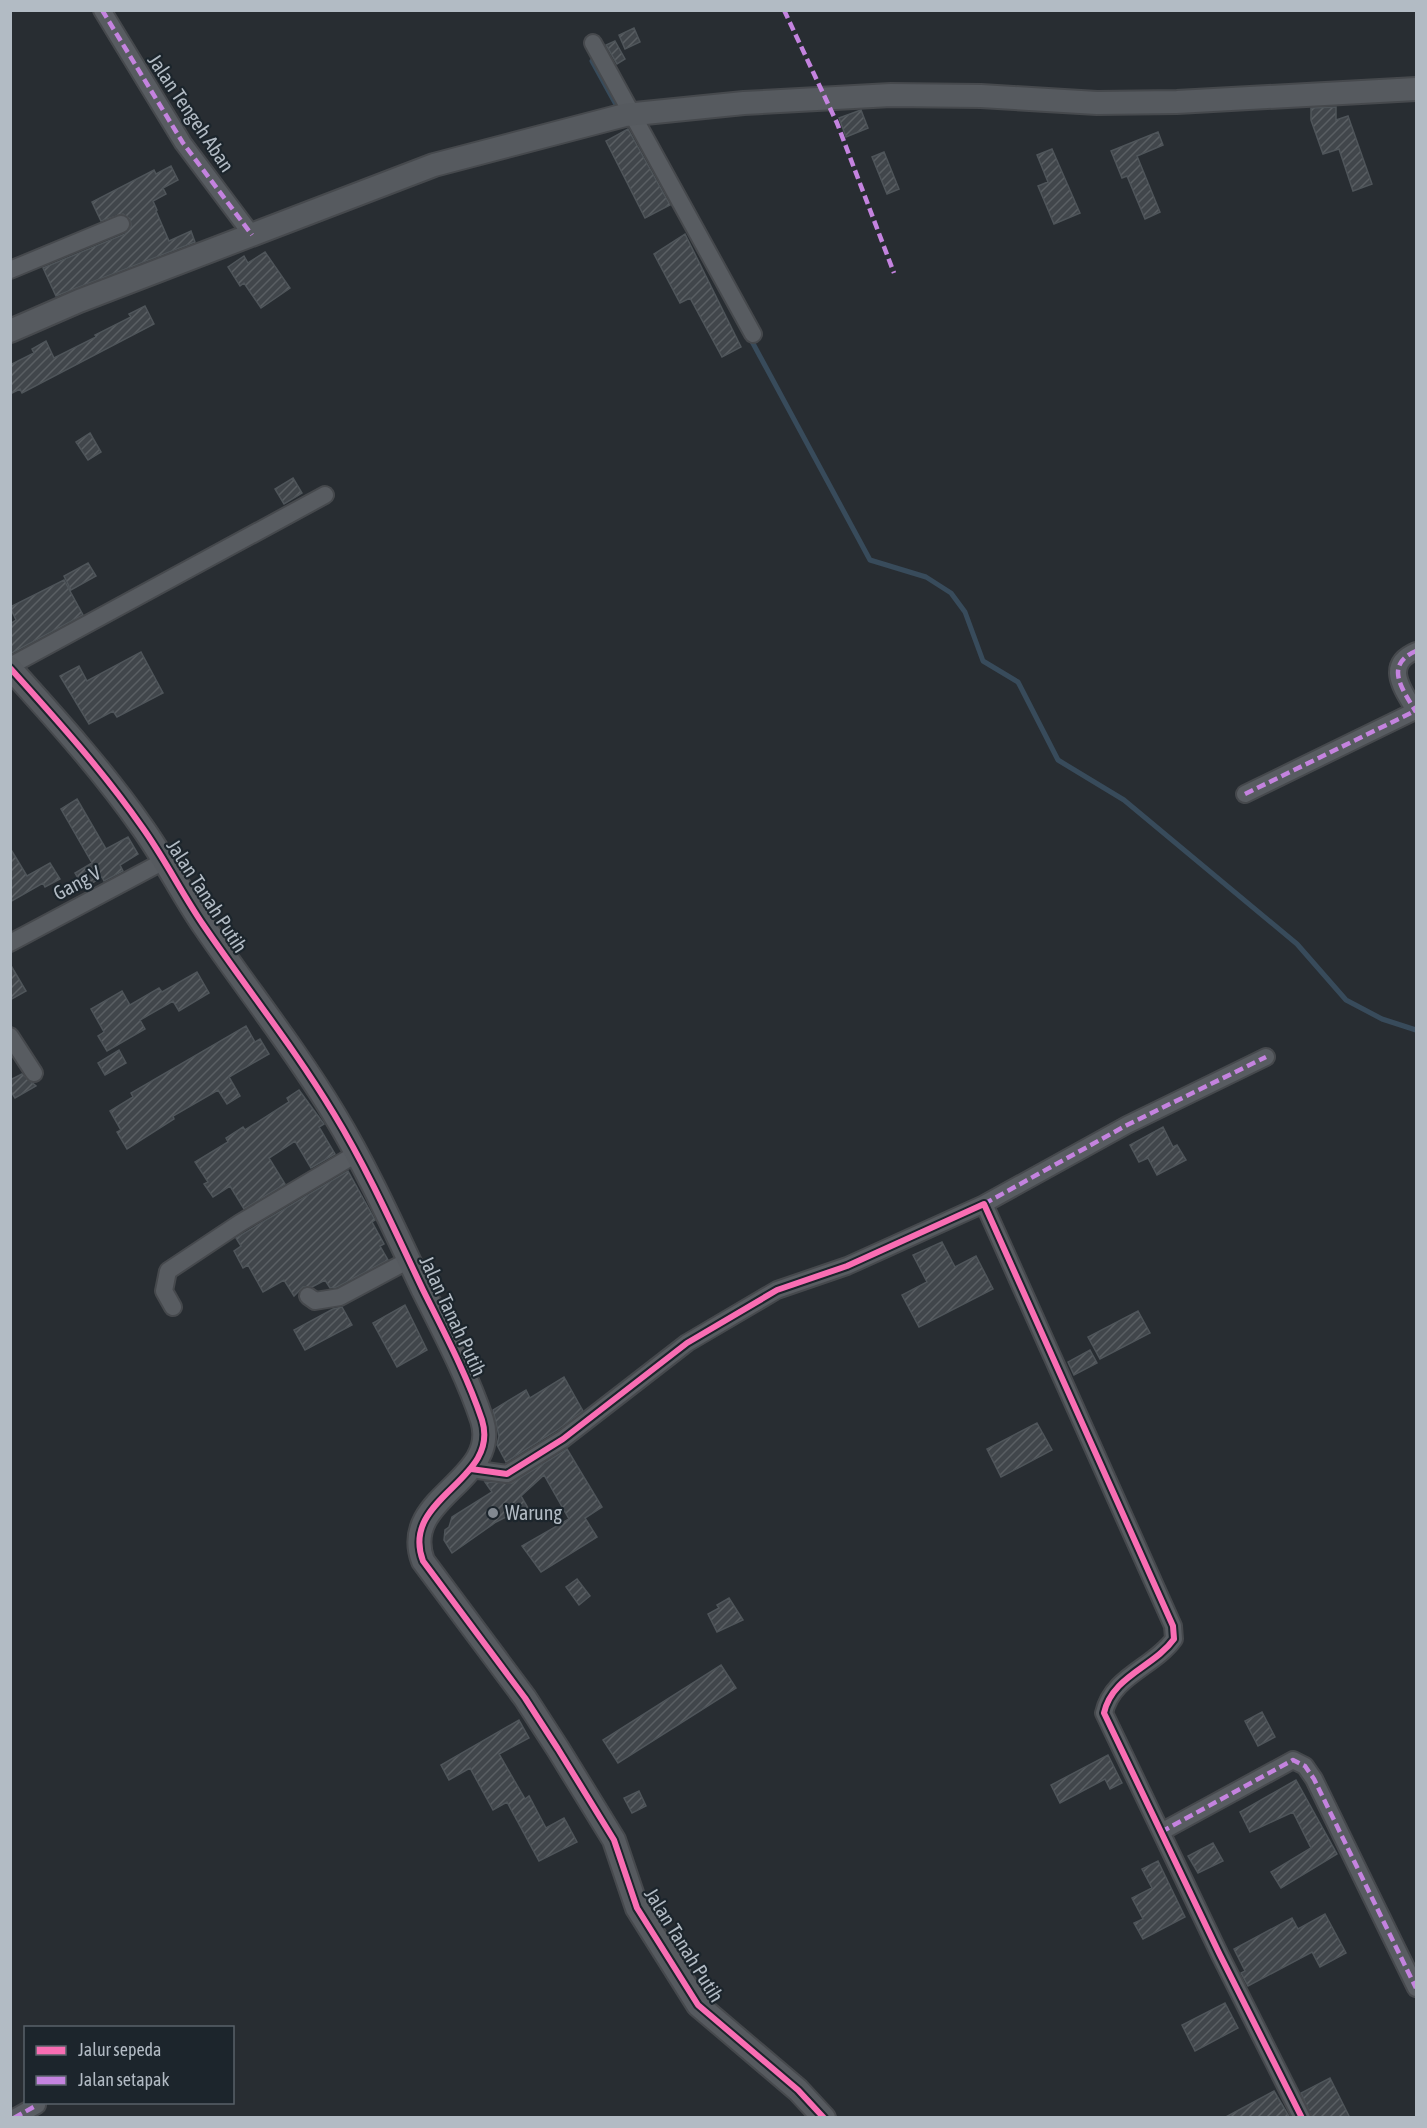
<svg xmlns="http://www.w3.org/2000/svg" width="1427" height="2128" font-family="'Asap Condensed',sans-serif">
<style>
.lines{fill:none;stroke-linecap:round;stroke-linejoin:round}
.stream{stroke:#384b5b;stroke-width:5}
.building{fill:url(#building-hatch);stroke:#4f555a;stroke-width:1.5}
.street-casing{stroke:#46494d;stroke-width:20}
.secondary-casing{stroke:#46494d;stroke-width:26}
.street{stroke:#585c61;stroke-width:16}
.secondary{stroke:#565a5f;stroke-width:22}
.quiet{stroke:#c483df;stroke-width:4.5;stroke-dasharray:9 4.5;stroke-linecap:butt}
.cycleway-casing{stroke:#1c252c;stroke-width:10}
.cycleway{stroke:#f96db3;stroke-width:6}
.poi-dot{fill:#828991;stroke:#1c252c;stroke-width:2}
.labels{text-anchor:middle;stroke-width:4.5;stroke-linejoin:round;paint-order:stroke}
.street-label{font-size:20px;fill:#b2bbc4;stroke:#1c252c}
.poi-label{font-size:20px;fill:#b2bbc4;stroke:#1c252c;text-anchor:start}
</style>
<defs>
<pattern id="building-hatch" width="6" height="6" patternUnits="userSpaceOnUse" patternTransform="scale(1.5)"><rect width="6" height="6" fill="#41464b"/><path d="M-1 1l2-2M0 6l6-6M5 7l2-2" fill="none" stroke="#5a5f63"/></pattern>
</defs>
<rect width="100%" height="100%" fill="#282d32"/>
<g class="lines">
<path class="stream" d="M592,61L619,110
M749,336L870,560L926,577L951,593L965,612L983,661L1018,682L1058,760L1124,800L1297,944L1346,1000L1382,1019L1416,1030"/>
</g>
<path class="building" d="M634,28L640,42L625,49L619,35Z
M615,41L625,59L617,64L606,45Z
M1336,107V120L1348,116L1372,184L1353,191L1339,149L1323,154L1311,120V108Z
M861,110L868,128L846,137L839,118Z
M628,129L670,205L645,218L606,141Z
M1158,132L1163,145L1137,156L1160,212L1145,219L1127,176L1122,178L1111,151Z
M1052,149L1080,213L1054,224L1038,186L1048,182L1037,155Z
M884,152L899,189L887,194L872,157Z
M171,166L178,180L163,188L166,194L153,201L157,210L156,211L169,241L191,231L195,242L56,296L43,268L125,234L131,226L130,219L123,214L101,221L92,202L154,170L156,174Z
M685,234L741,347L722,357L690,298L680,303L654,254Z
M265,252L290,288L261,308L244,283L240,286L228,267L244,256L248,263Z
M145,306L154,324L22,393L20,389L10,394V365L34,353L32,349L46,341L54,358L96,337L95,335L131,317L129,314Z
M90,433L101,452L88,460L76,442Z
M293,478L302,493L284,504L275,489Z
M88,563L96,576L71,590L64,576Z
M64,580L83,615L10,654V624L16,620L10,607Z
M141,652L163,693L117,717L113,711L89,724L60,676L79,666L87,681Z
M77,799L106,849L128,837L138,854L120,865L123,871L104,881L102,877L84,888L75,873L92,863L61,809Z
M10,848L27,876L50,863L60,879L45,887L43,883L10,902Z
M10,964L26,991L10,1000Z
M197,972L209,993L179,1011L173,1001L140,1020L145,1029L107,1051L98,1036L104,1032L91,1009L122,991L130,1005L159,988L162,992Z
M246,1026L255,1042L260,1039L269,1054L229,1077L240,1096L227,1104L218,1090L173,1116L174,1119L127,1149L117,1132L121,1130L110,1111L133,1097L131,1093Z
M119,1050L126,1063L105,1075L98,1063Z
M22,1074L36,1086L15,1098L10,1090V1080Z
M299,1090L324,1124L319,1127L335,1154L311,1168L295,1141L269,1158L285,1184L244,1209L230,1186L213,1197L204,1184L208,1182L195,1162L228,1142L226,1138L243,1127L245,1130L289,1102L287,1098Z
M1163,1127L1173,1147L1177,1145L1186,1160L1157,1175L1148,1158L1139,1162L1130,1145Z
M348,1171L375,1220L372,1222L384,1244L380,1246L388,1260L337,1287L330,1288L325,1280L312,1287H303L294,1296L284,1280L263,1292L248,1265L243,1268L234,1251L241,1246L236,1238Z
M942,1242L955,1267L976,1256L993,1289L919,1327L902,1295L927,1282L913,1255Z
M405,1305L427,1350L397,1367L373,1323Z
M342,1307L352,1325L305,1350L294,1330L333,1309Z
M1138,1311L1150,1333L1100,1359L1088,1337Z
M1090,1350L1097,1363L1074,1375L1068,1362Z
M564,1377L583,1411L557,1430L506,1462L497,1445L499,1436L493,1410L526,1390L530,1398Z
M1037,1423L1052,1450L1001,1477L987,1449Z
M567,1449L602,1507L585,1518L597,1537L541,1572L522,1546L569,1519L544,1475L521,1496L528,1508L510,1520L508,1516L496,1522L452,1553L444,1540L445,1530L449,1527L452,1517L492,1492L485,1482L512,1483Z
M577,1579L590,1596L579,1605L566,1587Z
M729,1598L743,1620L717,1632L708,1614L719,1608L717,1605Z
M721,1665L736,1688L618,1763L603,1740Z
M1262,1712L1275,1737L1258,1746L1245,1721Z
M519,1720L529,1738L499,1754L525,1799L529,1796L546,1828L564,1818L577,1842L539,1861L507,1802L493,1810L470,1768L449,1780L441,1765Z
M1108,1755L1122,1783L1110,1789L1105,1779L1060,1803L1051,1785Z
M1296,1780L1337,1854L1281,1888L1271,1872L1311,1848L1293,1812L1250,1832L1240,1812Z
M639,1791L646,1806L632,1813L624,1798Z
M1213,1843L1223,1861L1198,1873L1188,1856Z
M1158,1861L1185,1917L1143,1939L1134,1923L1143,1919L1132,1898L1152,1888L1142,1869Z
M1325,1914L1346,1953L1320,1967L1312,1952L1248,1986L1241,1973L1245,1971L1234,1949L1292,1918L1298,1929Z
M1225,2003L1238,2028L1195,2051L1182,2025Z
M1330,2078L1350,2118H1312L1301,2093Z
M1274,2091L1290,2118H1224Z"/>
<g class="lines">
<defs>
<path id="street" d="M102,10L183,143L252,235
M593,43L753,334
M10,270L121,224
M1416,651C1383,665 1403,690 1416,712
M10,666L325,495
M1245,794L1415,711
M10,943L164,861
M10,1036L34,1073
M984,1204L1127,1125L1266,1057
M308,1296L315,1301L340,1297L409,1260
M173,1307L164,1291L168,1271L240,1223L356,1154
M471,1469L507,1474L563,1439L687,1343L777,1290L847,1266L984,1204L1173,1626L1174,1639C1154,1667 1112,1676 1104,1713L1220,1955L1302,2118
M1161,1832L1293,1760L1305,1766L1314,1779L1416,1988
M14,2118L37,2105"/>
<path id="secondary" d="M10,331L79,301L434,165L625,115L744,103L891,95L981,96L1097,103L1177,102L1416,89
M10,668C56,719 103,771 142,827C165,859 182,894 204,926C247,989 295,1049 334,1114C368,1170 395,1231 423,1290C444,1332 467,1375 482,1420C501,1481 399,1497 423,1561L525,1698L558,1749L614,1840L637,1908L698,2005L798,2090L824,2118"/>
</defs>
<use href="#street" class="street-casing"/>
<use href="#secondary" class="secondary-casing"/>
<use href="#street" class="street"/>
<use href="#secondary" class="secondary"/>
<path class="quiet" d="M102,10L183,143L252,235
M784,10L837,123L894,273
M1416,651C1383,665 1403,690 1416,712
M1245,794L1415,711
M984,1204L1127,1125L1266,1057
M1161,1832L1293,1760L1305,1766L1314,1779L1416,1988
M14,2118L37,2105"/>
<defs>
<path id="cycleway" d="M10,668C56,719 103,771 142,827C165,859 182,894 204,926C247,989 295,1049 334,1114C368,1170 395,1231 423,1290C444,1332 467,1375 482,1420C501,1481 399,1497 423,1561L525,1698L558,1749L614,1840L637,1908L698,2005L798,2090L824,2118
M471,1469L507,1474L563,1439L687,1343L777,1290L847,1266L984,1204L1173,1626L1174,1639C1154,1667 1112,1676 1104,1713L1220,1955L1302,2118"/>
</defs>
<use href="#cycleway" class="cycleway-casing"/>
<use href="#cycleway" class="cycleway"/>
</g>
<circle class="poi-dot" cx="493" cy="1513" r="6"/>
<g class="labels">
<g class="street-label">
<text transform="translate(191 113) rotate(56)" y="7">Jalan Tengeh Aban</text>
<text transform="translate(77 883) rotate(-28)" y="7">Gang V</text>
<text transform="translate(207 896) rotate(57)" y="7">Jalan Tanah Putih</text>
<text transform="translate(453 1316) rotate(65)" y="7">Jalan Tanah Putih</text>
<text transform="translate(684 1945) rotate(58)" y="7">Jalan Tanah Putih</text>
</g>
<g class="poi-label">
<text x="505" y="1520">Warung</text>
</g>
</g>
<rect width="1427" height="2128" fill="none" stroke="#b2bbc4" stroke-width="24"/>
<rect x="24" y="2026" width="210" height="78" fill="#1c252c" stroke="#586169" stroke-width="1.5"/>
<rect x="36" y="2046" width="30" height="9" fill="#f96db3" stroke="#586169" stroke-width="1.5"/>
<text x="78" y="2056" font-size="18" fill="#b2bbc4">Jalur sepeda</text>
<rect x="36" y="2076" width="30" height="9" fill="#c483df" stroke="#586169" stroke-width="1.5"/>
<text x="78" y="2086" font-size="18" fill="#b2bbc4">Jalan setapak</text>
</svg>
